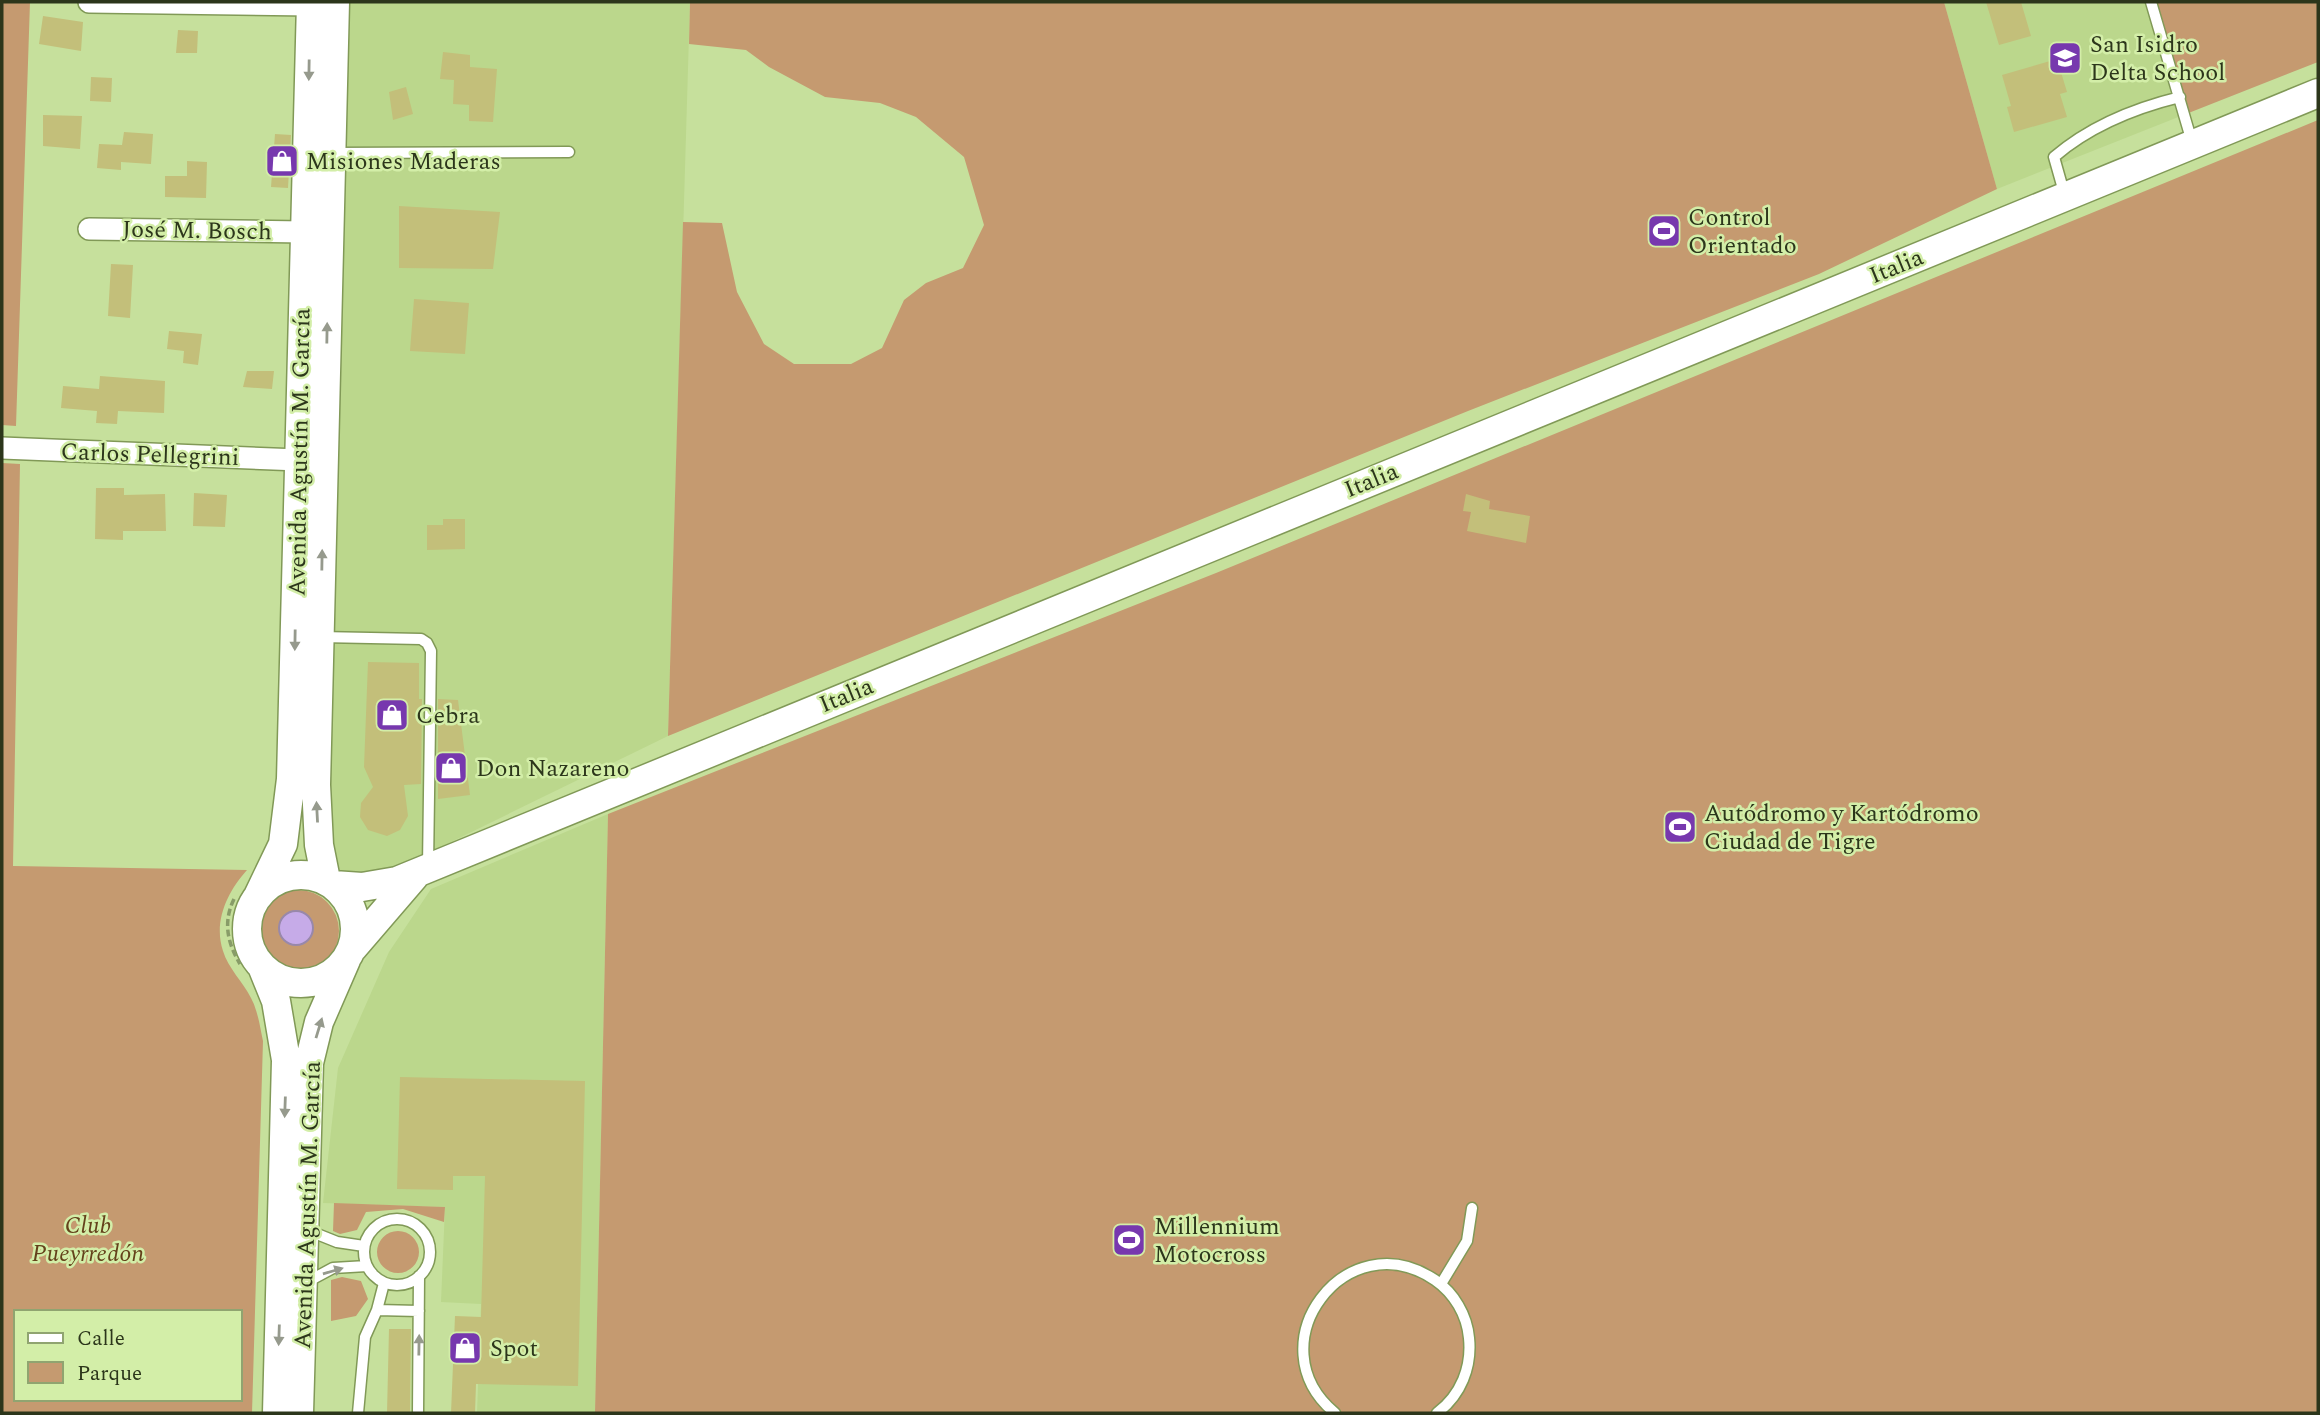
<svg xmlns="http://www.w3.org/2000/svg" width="2320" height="1415" font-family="Spectral,serif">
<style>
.built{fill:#bbd78c}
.green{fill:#c59a70;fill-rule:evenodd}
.water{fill:#c6abe8;stroke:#9888aa;stroke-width:2}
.building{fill:#c3bf7a}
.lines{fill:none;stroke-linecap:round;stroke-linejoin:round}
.lane-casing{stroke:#819957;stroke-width:13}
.street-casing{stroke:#819957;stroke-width:24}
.secondary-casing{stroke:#819957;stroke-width:31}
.path{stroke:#889c68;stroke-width:3.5;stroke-dasharray:7 3.5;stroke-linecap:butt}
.lane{stroke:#fff;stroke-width:10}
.street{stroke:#fff;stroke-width:21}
.secondary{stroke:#fff;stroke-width:28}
.oneway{fill:#969a8d}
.labels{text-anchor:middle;stroke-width:5;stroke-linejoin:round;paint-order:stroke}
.poi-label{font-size:24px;fill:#2c361b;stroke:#d3eea8;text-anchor:start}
.street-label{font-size:24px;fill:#2c361b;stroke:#d3eea8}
.park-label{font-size:24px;font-style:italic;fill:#64411b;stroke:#d3eea8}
</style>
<rect width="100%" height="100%" fill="#c6e09c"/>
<path class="built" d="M348,2H690L668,736L373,880L346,876L327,859Z
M1944,2H2154L2186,114L1997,189Z
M608,814L595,1413H477L481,1304L441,1302L445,1207L323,1203L338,1068L389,952L431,889Z"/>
<path class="green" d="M2,2H30L16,426L2,425Z
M690,2H1944L1997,189L1819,274L1468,411L668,736L683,222L722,223L737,292L764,344L794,364H851L882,348L904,300L926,283L963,268L984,225L964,157L916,117L880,103L825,97L769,67L746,50L689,44Z
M2154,2H2318V62L2186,114Z
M2318,120V1413H595L608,814L1216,573Z
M2,463L20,464L13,866L247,870C228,891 213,921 223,951C228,968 243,982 251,998C258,1011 260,1027 263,1041L252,1413H2ZM16,1312H240V1399H16Z
M257 931a41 41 0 1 1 82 0a41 41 0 1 1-82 0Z
M334,1203L445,1207L444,1222L403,1209L366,1212L357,1230L340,1234L333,1231Z
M377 1252a21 21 0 1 1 42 0a21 21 0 1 1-42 0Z
M342,1277L361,1281L368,1299L356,1316L331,1321V1280Z"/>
<path class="water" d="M279 928a17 17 0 1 1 34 0a17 17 0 1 1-34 0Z"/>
<path class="building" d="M1986,2H2021L2031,36L1999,45Z
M43,16L83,22L81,51L39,44Z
M178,30L198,31L197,53H176Z
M443,52L470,55V67L497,69L493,122L469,121V105L453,104L454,80L440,79Z
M2057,59L2067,92L2060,94L2067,117L2014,132L2007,107L2011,106L2002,75Z
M91,77L112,78L111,102L90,101Z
M406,87L413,114L393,120L389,92Z
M43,115L82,116L80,149L43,146Z
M124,132L153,134L151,164L121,162V170L97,168L99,144L122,145Z
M275,134L291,135L288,188L271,187Z
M187,161L207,162L206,198L165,197V176H187Z
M399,206L500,212L493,269L399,268Z
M111,264L133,265L130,318L108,316Z
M414,299L469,303L465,354L410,351Z
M169,331L202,334L198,365L183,363L184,351L167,349Z
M247,371H274L272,389L243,387Z
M100,376L165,381L164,413L118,411L117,424L96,423L97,411L61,408L63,386L99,389Z
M96,488H124V495L165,494L166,531H123V540L95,539Z
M194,493L227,495L225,527L193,526Z
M1466,494L1490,501L1489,509L1530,516L1526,543L1467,531L1471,512L1463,511Z
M443,519H465V549L427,550V525H443Z
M368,662L419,663V699H422L421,784L404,785L408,816L400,830L387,836L368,830L360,817L361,803L373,787L364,767Z
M438,699L458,700L470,795L438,799Z
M400,1077L585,1081L578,1386L476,1384L475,1413H451L455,1316L481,1317L485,1176H453V1190L397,1189Z
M389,1329H411L410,1413H387Z"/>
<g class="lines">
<defs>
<path id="lane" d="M2151,2L2192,142
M334,153L569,152
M2065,196L2054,157C2090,126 2135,108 2180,97
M320,637L421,639L427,643L431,651L428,866
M364 1252a33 33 0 1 1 66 0a33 33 0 1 1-66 0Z
M307,1230L337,1242L364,1246
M305,1283L333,1268L367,1266
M1441,1284L1467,1241L1472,1208
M377,1310L419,1311
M358,1413L365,1337L377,1310L384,1283
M418,1413L419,1276
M1335,1413C1253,1345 1346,1220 1435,1280C1454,1293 1467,1315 1469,1338C1472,1367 1461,1395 1437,1413"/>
<path id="street" d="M89,2L311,5
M89,229L305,232
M2,448L299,460"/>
<path id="secondary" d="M247 929a54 54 0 1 1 108 0a54 54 0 1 1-108 0Z
M326,880L319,845L316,785L335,2
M333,885L362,887L397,881L2318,93
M258,896L283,844L291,779L311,2
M353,948L414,877
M263,969L276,1001L286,1060L277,1413
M299,1413L309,1063L319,1022L346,960"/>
</defs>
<use href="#lane" class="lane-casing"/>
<use href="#street" class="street-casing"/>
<use href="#secondary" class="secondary-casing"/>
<path class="path" d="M234,899C223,922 227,942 240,964"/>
<use href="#lane" class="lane"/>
<use href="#street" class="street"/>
<use href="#secondary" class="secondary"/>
</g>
<defs><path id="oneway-solid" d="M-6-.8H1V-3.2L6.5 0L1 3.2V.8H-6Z" transform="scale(1.75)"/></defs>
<g class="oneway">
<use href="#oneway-solid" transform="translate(309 70) rotate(91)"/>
<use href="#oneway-solid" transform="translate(327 333) rotate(-89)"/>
<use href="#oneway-solid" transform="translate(322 560) rotate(-89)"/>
<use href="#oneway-solid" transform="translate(295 640) rotate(91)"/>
<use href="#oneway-solid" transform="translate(317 812) rotate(-93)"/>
<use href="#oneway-solid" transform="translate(319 1028) rotate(-73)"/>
<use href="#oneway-solid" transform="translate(285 1107) rotate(92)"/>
<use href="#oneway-solid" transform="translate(333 1271) rotate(-16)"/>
<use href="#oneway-solid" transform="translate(279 1335) rotate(92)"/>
<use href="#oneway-solid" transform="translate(419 1345) rotate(-89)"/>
</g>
<defs>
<symbol id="school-square" viewBox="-11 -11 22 22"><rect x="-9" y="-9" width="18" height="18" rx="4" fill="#7738ae" stroke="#d3eea8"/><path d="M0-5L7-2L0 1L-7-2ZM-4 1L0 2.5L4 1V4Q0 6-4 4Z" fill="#fff"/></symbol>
<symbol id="shop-square" viewBox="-11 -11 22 22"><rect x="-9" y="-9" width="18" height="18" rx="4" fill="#7738ae" stroke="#d3eea8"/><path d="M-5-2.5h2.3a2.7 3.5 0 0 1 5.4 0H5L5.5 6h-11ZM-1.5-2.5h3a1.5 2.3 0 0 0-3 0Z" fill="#fff"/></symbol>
<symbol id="stadium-square" viewBox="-11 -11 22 22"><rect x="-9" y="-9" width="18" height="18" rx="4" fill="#7738ae" stroke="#d3eea8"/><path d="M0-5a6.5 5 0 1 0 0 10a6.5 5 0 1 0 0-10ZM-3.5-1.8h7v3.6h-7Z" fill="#fff"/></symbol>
</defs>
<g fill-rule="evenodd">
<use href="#school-square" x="2046" y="39" width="38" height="38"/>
<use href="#shop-square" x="263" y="142" width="38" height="38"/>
<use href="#stadium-square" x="1645" y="212" width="38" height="38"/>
<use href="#shop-square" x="373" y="696" width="38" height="38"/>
<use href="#shop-square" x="432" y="749" width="38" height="38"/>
<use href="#stadium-square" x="1661" y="808" width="38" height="38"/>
<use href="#stadium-square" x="1110" y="1221" width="38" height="38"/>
<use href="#shop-square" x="446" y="1329" width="38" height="38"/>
</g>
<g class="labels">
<g class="poi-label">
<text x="2090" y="52">San Isidro<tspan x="2090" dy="28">Delta School</tspan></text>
<text x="306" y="169">Misiones Maderas</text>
<text x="1688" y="225">Control<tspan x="1688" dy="28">Orientado</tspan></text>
<text x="416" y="723">Cebra</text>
<text x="476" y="776">Don Nazareno</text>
<text x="1704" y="821">Autódromo y Kartódromo<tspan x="1704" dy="28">Ciudad de Tigre</tspan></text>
<text x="1154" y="1234">Millennium<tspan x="1154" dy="28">Motocross</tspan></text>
<text x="490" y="1356">Spot</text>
</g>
<g class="street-label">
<text transform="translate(197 230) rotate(1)" y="8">José M. Bosch</text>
<text transform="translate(1896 266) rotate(-22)" y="8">Italia</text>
<text transform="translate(299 452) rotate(-89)" y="8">Avenida Agustín M. García</text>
<text transform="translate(150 454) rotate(2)" y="8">Carlos Pellegrini</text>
<text transform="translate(1371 480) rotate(-22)" y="8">Italia</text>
<text transform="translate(846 695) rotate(-22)" y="8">Italia</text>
<text transform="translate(307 1205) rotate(-88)" y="8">Avenida Agustín M. García</text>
</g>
<g class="park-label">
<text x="88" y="1233">Club<tspan x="88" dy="28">Pueyrredón</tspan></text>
</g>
</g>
<rect width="2320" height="1415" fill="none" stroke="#2c361b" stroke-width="7"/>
<rect x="14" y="1310" width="228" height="91" fill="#d3eea8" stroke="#90a470" stroke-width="2"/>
<rect x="28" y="1333" width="35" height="10" fill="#ffffff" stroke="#90a470" stroke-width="2"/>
<text x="77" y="1345" font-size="21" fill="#2c361b">Calle</text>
<rect x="28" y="1362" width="35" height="21" fill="#c59a70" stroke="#90a470" stroke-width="2"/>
<text x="77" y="1380" font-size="21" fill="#2c361b">Parque</text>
</svg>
